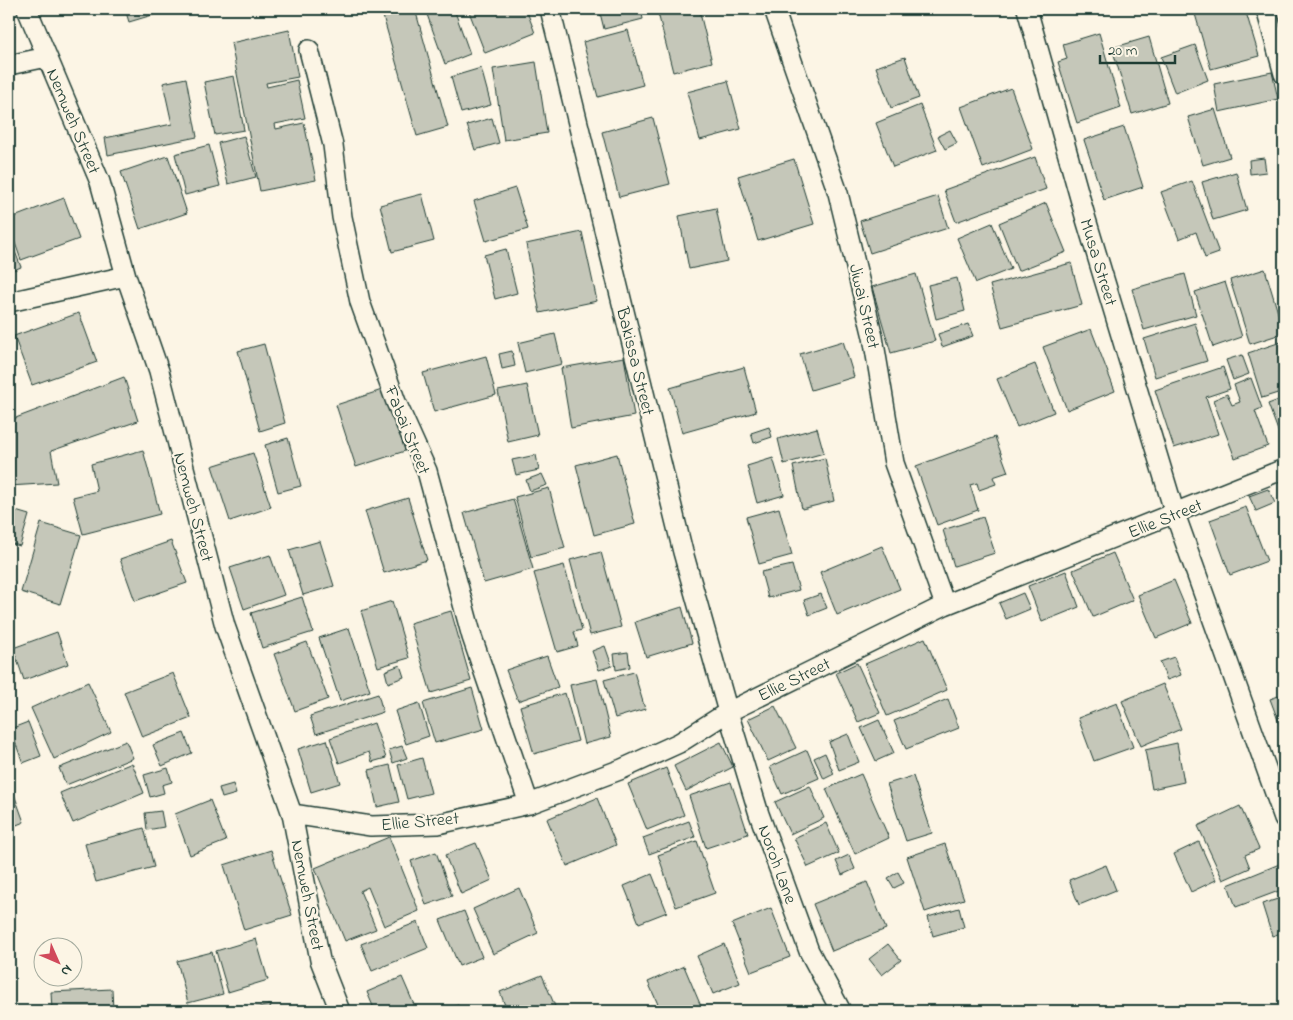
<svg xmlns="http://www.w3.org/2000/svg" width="1293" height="1020" font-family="'Indie Flower',sans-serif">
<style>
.building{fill:#c5c7b9;stroke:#1f3d34}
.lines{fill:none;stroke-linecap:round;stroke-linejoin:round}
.minor-casing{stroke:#1f3d34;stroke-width:22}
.minor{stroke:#fcf5e5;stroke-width:19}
.labels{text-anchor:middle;stroke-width:4.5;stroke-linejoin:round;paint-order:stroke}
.street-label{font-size:18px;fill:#1f3d34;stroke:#fcf5e5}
</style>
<rect width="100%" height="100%" fill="#fcf5e5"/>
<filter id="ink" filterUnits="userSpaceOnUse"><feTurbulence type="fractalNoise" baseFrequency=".02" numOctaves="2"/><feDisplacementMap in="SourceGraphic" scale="10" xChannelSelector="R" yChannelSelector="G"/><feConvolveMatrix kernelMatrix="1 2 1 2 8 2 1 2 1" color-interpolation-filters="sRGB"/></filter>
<g filter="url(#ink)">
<path class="building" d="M125,9H169V10L129,22Z
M409,9H415L448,127L417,136L383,16Z
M425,9H454L470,54L445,64Z
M468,9H526L535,33L485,53Z
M599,9H641L643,19L604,29Z
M657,9H699L712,62L673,72Z
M1215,9H1245L1259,56L1211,69L1195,14Z
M289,30L298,77L266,83L267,87L297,80L305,118L275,124L276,129L304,123L316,180L260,191L231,43Z
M628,30L643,85L598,97L583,42Z
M1099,33L1121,108L1077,123L1058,62L1067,59L1063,44Z
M1149,37L1168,103L1132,114L1112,48Z
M1195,45L1208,80L1175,93L1161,57Z
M905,57L919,98L891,108L876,67Z
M536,62L547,133L504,140L493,69Z
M481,68L491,105L461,113L451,77Z
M1272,72L1278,99L1219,112L1214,84Z
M234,76L244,130L215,135L204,82Z
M186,78L197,137L108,155L105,138L172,124L163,83Z
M728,81L741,129L700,140L687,92Z
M1011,88L1033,149L983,168L961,107Z
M920,105L937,150L893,167L876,123Z
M1215,109L1230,157L1203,165L1188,117Z
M492,118L499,143L475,150L467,125Z
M653,118L670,184L619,197L602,132Z
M1124,127L1143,187L1104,200L1084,140Z
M950,130L957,143L945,149L938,136Z
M244,136L256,177L228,184L218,143Z
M209,145L220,186L185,195L175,154Z
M168,156L187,213L140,229L121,172Z
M1035,157L1046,189L956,222L944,190Z
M1264,158L1266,172L1250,174L1249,160Z
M794,159L814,224L758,241L738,176Z
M1236,172L1247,210L1213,220L1202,182Z
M1192,181L1219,253L1205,258L1196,232L1179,239L1161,192Z
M515,188L528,229L486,241L474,201Z
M422,194L434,241L392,252L380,205Z
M938,196L948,228L870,253L860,221Z
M64,198L79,239L21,260L9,226V219Z
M1046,203L1066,252L1018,271L999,223Z
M716,208L727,261L689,269L679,216Z
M992,223L1011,269L976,283L957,238Z
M582,232L597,301L540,313L526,244Z
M9,236L21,267L9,272Z
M506,249L517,293L495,299L484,255Z
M1071,263L1082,305L1002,327L990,285Z
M1265,269L1284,333L1250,344L1230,280Z
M916,274L935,341L891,353L872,287Z
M1185,274L1196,315L1144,330L1132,289Z
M957,278L965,311L936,319L928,285Z
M1225,282L1242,337L1213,347L1195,292Z
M79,313L97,362L32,385L14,336Z
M1195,323L1207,361L1155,377L1144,339Z
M968,324L973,336L942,347L938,334Z
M1091,329L1115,391L1067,410L1043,347Z
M555,334L562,364L525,373L518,343Z
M843,341L854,377L811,390L800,354Z
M1284,341V391L1262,398L1248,353Z
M264,344L285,423L260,431L238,351Z
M512,351L515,366L502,369L499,354Z
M1242,355L1249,374L1233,380L1226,360Z
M486,356L496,395L434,412L423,373Z
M624,357L634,416L571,428L561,368Z
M1035,364L1054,412L1017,427L997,379Z
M744,367L756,412L682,433L670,388Z
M1223,367L1230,389L1206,397L1218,434L1174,448L1155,390Z
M124,377L138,421L51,451L57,483L9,486V440L13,419Z
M1251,378L1262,408L1255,411L1268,446L1235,458L1213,400L1227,394L1232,405L1240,402L1234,385Z
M527,385L538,435L508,442L498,391Z
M385,389L405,451L356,467L336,405Z
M1284,398V444H1283L1268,404Z
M769,427L772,437L754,443L751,433Z
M817,428L824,453L784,464L778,439Z
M995,437L1008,472L993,477L996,484L979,490L977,483L970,485L978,510L937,525L916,466Z
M288,438L301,486L278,492L265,445Z
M143,450L160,514L83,534L73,497L97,491L91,464Z
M253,453L271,507L230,521L212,466Z
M617,454L635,524L594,535L576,465Z
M536,455L539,470L516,475L512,460Z
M773,458L784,495L757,503L747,466Z
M825,458L834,501L802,509L793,466Z
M542,474L547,485L530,491L526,480Z
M549,488L565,548L531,557L515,497Z
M1268,489L1275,503L1256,511L1249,496Z
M408,498L427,560L384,573L365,511Z
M513,499L533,569L484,583L464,513Z
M1246,507L1267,561L1230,575L1210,520Z
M779,508L792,555L759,564L746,517Z
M9,509L29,515L20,546L9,543Z
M983,517L995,553L954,566L943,530Z
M41,523L81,535L60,604L21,592Z
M171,541L187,583L135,601L120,559Z
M320,541L334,586L303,595L289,550Z
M882,546L900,589L837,615L820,572Z
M601,552L621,627L590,635L570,560Z
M1113,553L1133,600L1093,617L1073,570Z
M270,555L284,595L244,609L230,568Z
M564,565L582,630L574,632L578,646L557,652L534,573Z
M792,565L799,590L768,598L761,572Z
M1066,571L1079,607L1042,622L1028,586Z
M1174,580L1192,623L1156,638L1138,595Z
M1023,593L1030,609L1006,619L999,603Z
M821,594L827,608L809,615L804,600Z
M302,597L313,632L262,648L251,613Z
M392,601L409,658L378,667L361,611Z
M682,607L692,643L646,657L635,622Z
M451,611L471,681L431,693L410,623Z
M349,628L370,691L340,701L319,638Z
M57,632L68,664L24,680L13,648Z
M925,638L947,690L887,716L865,664Z
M307,642L328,699L295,711L274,654Z
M605,646L612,666L599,670L592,651Z
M628,652L630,667L616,670L614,654Z
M547,656L558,687L518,701L506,670Z
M1174,657L1181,675L1167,680L1160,662Z
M857,663L880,713L858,722L836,673Z
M400,665L404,677L388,683L385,671Z
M634,672L645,709L615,718L604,680Z
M173,673L191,718L142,737L124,692Z
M597,679L611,737L584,744L570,685Z
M88,682L111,732L54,759L31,708Z
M1163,684L1181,729L1141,746L1122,701Z
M472,688L484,729L435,743L423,703Z
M565,693L578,741L534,754L520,706Z
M378,694L383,712L316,734L310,716Z
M1284,694V736L1270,699Z
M948,699L959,728L906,749L894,721Z
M419,703L429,736L406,744L395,711Z
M1117,703L1133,747L1094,761L1078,718Z
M775,706L796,748L768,761L748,719Z
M879,720L894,753L876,761L861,728Z
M28,722L41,756L23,763L10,729Z
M374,723L386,758L372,762L369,752L339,763L330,738Z
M184,733L192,753L162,766L153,745Z
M848,734L859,762L839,770L829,742Z
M9,736L15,761L9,763Z
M327,740L340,783L311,792L298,749Z
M126,741L133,758L66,785L59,768Z
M721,742L733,767L686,791L674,766Z
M1177,743L1184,782L1152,789L1145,750Z
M402,746L407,758L393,763L389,750Z
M807,750L819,778L782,794L770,767Z
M825,753L834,774L824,779L814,758Z
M422,758L431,793L407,799L398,765Z
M132,763L144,793L73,823L60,793Z
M390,765L399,802L377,807L369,770Z
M168,768L172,782L162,785L164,793L150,797L144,775Z
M666,768L684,815L647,830L628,784Z
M861,774L889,838L855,854L826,789Z
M913,776L932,833L906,841L887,784Z
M731,782L748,834L706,848L689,796Z
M10,783L24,822L9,828V784Z
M233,784L236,794L222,798L219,788Z
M810,786L824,818L790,834L775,802Z
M597,798L616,845L567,866L547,819Z
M210,800L226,841L190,855L175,814Z
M1240,806L1259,849L1245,855L1250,868L1223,880L1198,826Z
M161,811L164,827L147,830L145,813Z
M689,821L695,837L649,854L643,838Z
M826,823L839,853L808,867L794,838Z
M144,828L154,867L96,882L85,844Z
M389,837L419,911L384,926L368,887L360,891L376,929L345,941L315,868Z
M697,841L715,893L676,907L658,855Z
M1199,842L1216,880L1191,892L1174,854Z
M476,843L492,880L461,894L445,855Z
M945,844L964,899L925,912L907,857Z
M271,850L292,915L244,930L224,865Z
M436,852L452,896L426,905L411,861Z
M849,855L855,869L842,875L836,861Z
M1282,863L1284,870V889L1236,907L1228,885Z
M1106,865L1116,890L1079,905L1069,880Z
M898,872L904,883L894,888L888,878Z
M652,874L667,912L639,923L624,886Z
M867,882L886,929L832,951L813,904Z
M519,888L538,933L493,954L473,909Z
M1284,897V932L1272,936L1262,904Z
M771,908L790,957L751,972L732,924Z
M959,908L964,927L933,936L928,917Z
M464,911L482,957L459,966L440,920Z
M418,922L428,948L372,971L361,944Z
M256,939L268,980L228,992L216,951Z
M724,944L740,983L713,994L697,956Z
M888,944L901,960L882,975L869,959Z
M212,952L223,994L188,1003L177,961Z
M684,966L703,1011H661L648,982Z
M542,975L557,1011H507L500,992Z
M402,977L415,1007L406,1011H375L367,992Z
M112,989L113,1011H52L51,992Z
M270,1005L271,1011H242Z
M458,1005L461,1011H444Z"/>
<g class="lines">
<defs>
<path id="minor" d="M27,9L100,182L126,276L159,371L225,626L292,814L320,960L340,1011
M550,9L683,552L728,712L759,814L809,951L841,1011
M774,9L838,193L873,337L894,463L945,605
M1027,9L1085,216L1175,514L1284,818
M1266,9L1284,74
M309,50L333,145L342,217L360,302L396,402L427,471L472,637L529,804
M9,65L47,57
M9,302L126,276
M292,814L371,826L438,824L529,804L622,769L679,743L728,712L945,605L1284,469"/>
</defs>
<use href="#minor" class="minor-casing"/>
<use href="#minor" class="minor"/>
</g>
</g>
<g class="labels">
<g class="street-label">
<text transform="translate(74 121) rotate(67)" y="6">Nemweh Street</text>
<text transform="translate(1099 262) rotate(73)" y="6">Musa Street</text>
<text transform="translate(865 306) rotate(77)" y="6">Jiwai Street</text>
<text transform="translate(636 361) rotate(76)" y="6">Bakissa Street</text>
<text transform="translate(408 430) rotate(68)" y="6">Fabai Street</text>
<text transform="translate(194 507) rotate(75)" y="6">Nemweh Street</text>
<text transform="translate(1165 518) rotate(-22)" y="6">Ellie Street</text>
<text transform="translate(794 679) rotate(-26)" y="6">Ellie Street</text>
<text transform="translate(420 821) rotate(-5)" y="6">Ellie Street</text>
<text transform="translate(778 864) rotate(70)" y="6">Noroh Lane</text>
<text transform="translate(308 895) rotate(79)" y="6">Nemweh Street</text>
</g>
</g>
<rect width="1293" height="1020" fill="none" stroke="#fcf5e5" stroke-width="30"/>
<rect x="15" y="15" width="1263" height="990" fill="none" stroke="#1f3d34" stroke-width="2" filter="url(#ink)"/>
<g transform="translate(58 962) rotate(135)"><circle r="24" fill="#fcf5e5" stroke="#a4ab9e"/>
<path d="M0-4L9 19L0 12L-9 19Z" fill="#d1495b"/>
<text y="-8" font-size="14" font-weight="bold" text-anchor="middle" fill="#1f3d34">N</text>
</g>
<path d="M1100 55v8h75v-8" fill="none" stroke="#1f3d34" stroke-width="2.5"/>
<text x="1108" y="55" font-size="15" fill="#1f3d34" stroke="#fcf5e5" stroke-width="4" paint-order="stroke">20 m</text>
</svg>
